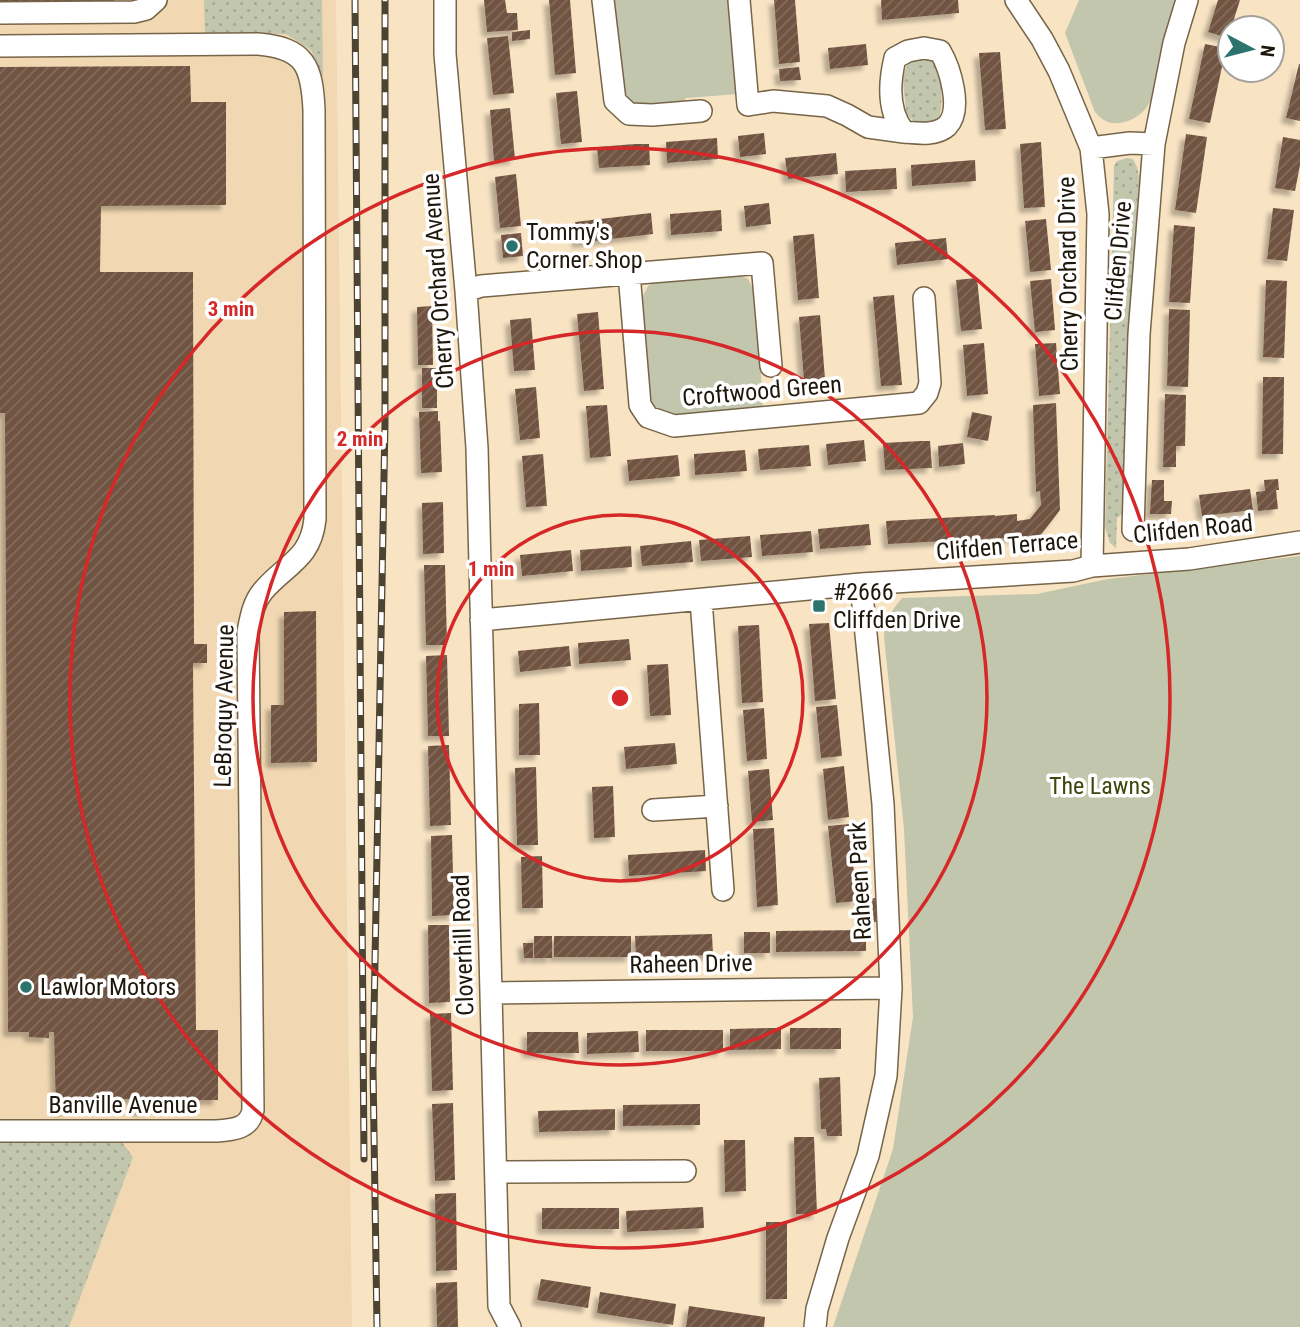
<svg xmlns="http://www.w3.org/2000/svg" width="1300" height="1327" font-family="'Roboto Condensed',sans-serif">
<style>
.built{fill:#f1d8b2}
.grass{fill:url(#grass-dots)}
.park{fill:#c1c6ac}
.building{fill:url(#building-hatch);filter:url(#shadow)}
.lines{fill:none;stroke-linecap:round;stroke-linejoin:round}
.minor-casing{stroke:#776549;stroke-width:24}
.minor{stroke:#fff;stroke-width:21}
.rail-casing{stroke:#4d4332;stroke-width:7}
.rail{stroke:#fff;stroke-width:4.5;stroke-dasharray:13;stroke-linecap:butt}
.ring{fill:none;stroke:#d62828;stroke-width:3.5}
.poi-dot{fill:#2b746d;stroke:#fff;stroke-width:2.5}
.labels{text-anchor:middle;stroke-width:7;stroke-linejoin:round;paint-order:stroke}
.poi-label{font-size:24px;fill:#1e170b;stroke:#fff;text-anchor:start}
.street-label{font-size:24px;fill:#1e170b;stroke:#fff}
.park-label{font-size:24px;fill:#41480f;stroke:#fff}
.centre{fill:#d62828;stroke:#fff;stroke-width:3.5}
.ring-label{font-size:21px;text-anchor:middle;font-weight:bold;fill:#d62828;stroke:#fff;stroke-width:7;stroke-linejoin:round;paint-order:stroke}
</style>
<defs>
<pattern id="grass-dots" width="8" height="8" patternUnits="userSpaceOnUse" patternTransform="scale(1.75)"><rect width="8" height="8" fill="#c1c6ac"/><path d="M2 2h.1M6 6h.1" fill="none" stroke="#a5a993" stroke-width="1.8" stroke-linecap="round"/></pattern>
<pattern id="building-hatch" width="6" height="6" patternUnits="userSpaceOnUse" patternTransform="scale(1.75)"><rect width="6" height="6" fill="#705340"/><path d="M-1 1l2-2M0 6l6-6M5 7l2-2" fill="none" stroke="#836c5e"/></pattern>
<filter id="shadow"><feDropShadow dx="-5" dy="5" stdDeviation="2" flood-color="#0004"/></filter>
</defs>
<rect width="100%" height="100%" fill="#f8e3c3"/>
<path class="built" d="M0,0H336L352,1327H0Z"/>
<path class="grass" d="M204,0H322L323,78L311,50L286,34L205,33Z
M925,58C930,60 935,62 937,68C941,78 946,117 934,123C930,125 922,124 917,124L908,116L906,111C905,88 894,61 925,58Z
M1127,158L1133,159L1137,167L1139,177L1130,344L1125,512L1117,518L1116,548L1110,543L1105,527L1114,166L1117,161Z
M121,1141L133,1157L69,1327H0V1143Z"/>
<path class="park" d="M613,0H731L739,94L686,98L682,103L638,107L626,100L621,88Z
M1079,0H1179C1172,27 1161,88 1146,108C1140,116 1128,123 1118,123C1108,124 1102,120 1095,112L1065,33Z
M733,273L748,279L756,294L763,410L670,417L658,410L650,398L641,300L648,286L660,279Z
M1300,556V1327H833L893,1149L913,1017L904,829L884,637C885,620 891,611 902,598L1037,594L1108,579Z"/>
<path class="building" d="M0,0H114V4H0Z
M484,0H505L507,13H517L518,30L487,32Z
M549,0H570L576,73L555,75Z
M774,0H795L800,62L779,64Z
M881,0H958L959,13L882,20Z
M1218,0H1240L1228,38L1208,32Z
M530,30V39L512,41V32Z
M508,36L514,93L493,95L487,38Z
M866,44L868,65L830,69L828,48Z
M1205,44L1226,48L1210,123L1189,119Z
M1000,52L1006,129L985,130L979,53Z
M1299,64H1300V121L1286,118Z
M190,66L191,102H226V205L101,206L100,272H193L194,644H207V663H193L196,1030H218V1100H149V1111H137L136,1099L68,1100L67,1111H56L54,1032H49V1038L29,1037V1032H8L5,413H0V67Z
M799,67L801,80L780,81L779,69Z
M577,91L582,142L561,144L556,93Z
M510,108L515,159L494,161L490,110Z
M764,133L766,154L740,157L738,136Z
M1186,134L1207,137L1196,213L1175,210Z
M1283,137L1300,140V165L1295,191L1275,188Z
M717,138L718,159L667,163L666,142Z
M1041,142L1045,207L1024,208L1020,144Z
M635,144H649L650,165L599,168L597,147Z
M836,153L838,174L788,179L785,158Z
M975,160L976,181L912,186L911,165Z
M896,168L897,189L846,192L845,171Z
M516,174L521,226L500,228L495,177Z
M769,203L771,224L746,227L744,206Z
M1273,208L1294,210L1287,261L1267,259Z
M721,210L722,231L671,235L670,214Z
M651,213L653,234L577,243L575,222Z
M1046,219L1051,270L1030,272L1025,221Z
M1174,225L1195,227L1190,303L1169,302Z
M521,233L523,256L503,258L501,235Z
M814,234L819,298L798,300L793,236Z
M946,238L948,259L897,265L895,243Z
M977,278L982,329L961,331L956,280Z
M1051,279L1055,330L1035,332L1030,281Z
M1266,280L1287,281L1284,358L1263,357Z
M894,295L902,385L881,386L873,297Z
M432,306L433,365H418L417,307Z
M1169,309L1190,310L1188,387L1167,386Z
M598,312L604,389L584,391L577,314Z
M820,315L825,379L804,381L799,317Z
M531,318L535,370L514,371L510,320Z
M984,343L988,394L967,396L963,345Z
M1056,343L1060,394L1039,396L1035,344Z
M422,368H437V408H422Z
M1263,377H1284L1283,454H1262Z
M536,387L540,438L520,440L515,389Z
M1165,394L1186,395L1185,446H1176V467H1163Z
M1056,403L1060,510L1040,536L888,544L886,521L995,515V516L1017,514V521L1030,519L1041,505L1040,491L1036,492L1033,405Z
M607,405L611,456L590,458L586,406Z
M438,411V421H440L442,472L421,473L419,412Z
M972,412L992,416L988,441L967,437Z
M864,440L866,461L828,465L826,444Z
M921,441H930L932,468L885,470L883,443Z
M963,443L965,464L939,467L938,446Z
M809,445L811,466L760,470L758,449Z
M745,450L747,471L695,475L694,454Z
M543,454L547,506L526,507L522,456Z
M678,455L680,476L629,481L627,460Z
M1278,479L1279,490H1276L1278,509L1258,511L1256,492L1265,491L1264,480Z
M1152,480H1164V501H1172L1171,514H1150Z
M1250,489L1253,510L1202,516L1199,495Z
M443,502L444,553L423,554L422,503Z
M869,524L871,545L820,549L818,529Z
M811,531L813,552L762,556L760,535Z
M750,536L752,557L701,561L699,540Z
M691,541L693,562L642,566L640,546Z
M631,546L632,567L581,571L580,550Z
M571,550L573,571L522,576L520,555Z
M424,565H445L447,645H426Z
M316,611L317,762L271,763V705H284V612Z
M829,623L836,699L815,701L809,624Z
M759,625L763,702L742,703L738,626Z
M629,639L631,660L579,664L578,643Z
M569,646L571,666L520,672L518,651Z
M447,655L449,736H428L426,656Z
M668,664L671,715L650,716L647,665Z
M539,703L540,755H519V704Z
M837,705L842,756L821,758L816,707Z
M764,708L767,759L747,761L743,710Z
M675,743L677,764L626,769L624,747Z
M449,745L451,825L430,826L428,746Z
M844,766L849,817L828,820L823,769Z
M536,767L538,845H517L515,768Z
M769,769L773,820L752,822L748,771Z
M613,786L615,837L594,838L592,787Z
M849,824L857,901L836,903L828,826Z
M774,828L778,905L757,907L753,829Z
M452,835L454,915L432,916L431,836Z
M705,850L706,871L629,876L628,855Z
M542,856L543,908H522L521,857Z
M876,898L878,922H861L859,899Z
M428,925H449L450,1002L429,1003Z
M866,930V951L776,952V931Z
M744,932H770V953H744Z
M712,934L713,955L636,957L635,936Z
M534,936H552V958H534Z
M554,936H631V957H554Z
M523,943H533V958H524Z
M451,1013L453,1090L432,1091L430,1014Z
M768,1028H781V1049L730,1050V1029Z
M790,1028H841V1049H790Z
M646,1030H723V1051H646Z
M638,1031L639,1052L587,1054V1033Z
M527,1032H578L579,1053H527Z
M840,1077L842,1136H827L826,1129H821L819,1078Z
M453,1103L455,1180L435,1181L432,1104Z
M700,1104V1125L623,1126V1105Z
M615,1109V1130L539,1132L538,1111Z
M794,1137H814L817,1214H796Z
M724,1140H745L746,1191L725,1192Z
M456,1193L457,1270L436,1271L435,1194Z
M703,1207L704,1228L627,1232L626,1211Z
M542,1208H619V1229H542Z
M766,1222H787V1299H766Z
M541,1279L591,1287L588,1308L537,1300Z
M457,1282L458,1327H437L436,1283Z
M600,1292L676,1304L673,1325L597,1313Z
M689,1306L765,1317L764,1327H686Z"/>
<g class="lines">
<defs>
<path id="minor" d="M445,0V54L466,291L477,448L499,1306L510,1327
M603,0L615,101L629,114L652,115L701,111
M739,0L748,105L773,101L827,106L847,115L868,127L904,132
M1016,0L1042,39L1059,71L1091,148L1098,214L1092,566
M0,13L134,12L146,9L156,0
M0,46L258,44C305,48 312,66 314,110L315,519C311,559 286,564 263,591C253,603 251,617 248,632L253,1110C250,1129 232,1130 216,1131H0
M924,48L940,51C950,68 963,110 947,126C936,136 917,133 904,132C887,111 889,83 895,58L908,51Z
M1091,148L1130,143L1154,144
M629,273L640,405L648,417L674,426L919,403L927,393L930,383L924,298
M466,291L481,286L762,263L771,366
M1133,530L1139,334L1154,144L1174,43L1187,0
M701,600L723,890
M481,620L861,584L1073,571L1092,566L1189,559L1300,542
M653,810L717,806
M491,993L891,988
M496,1172L685,1171
M815,1327L817,1309L838,1238L868,1156L886,1076L891,988L883,804L861,584"/>
</defs>
<use href="#minor" class="minor-casing"/>
<use href="#minor" class="minor"/>
<defs>
<path id="rail" d="M355,0L364,1159
M377,1327L373,1069L385,423V0"/>
</defs>
<use href="#rail" class="rail-casing"/>
<use href="#rail" class="rail"/>
</g>
<g class="ring">
<circle cx="620" cy="698" r="183"/>
<circle cx="620" cy="698" r="367"/>
<circle cx="620" cy="698" r="550"/>
</g>
<g class="poi-dot">
<circle cx="512" cy="246" r="7"/>
<rect x="812" y="599" width="14" height="14" rx="3.5"/>
<circle cx="26" cy="987" r="7"/>
</g>
<g class="labels">
<g class="poi-label">
<text x="526" y="240">Tommy's<tspan x="526" dy="28">Corner Shop</tspan></text>
<text x="833" y="600">#2666<tspan x="833" dy="28">Cliffden Drive</tspan></text>
<text x="40" y="995">Lawlor Motors</text>
</g>
<g class="street-label">
<text transform="translate(1118 261) rotate(-85)" y="8">Clifden Drive</text>
<text transform="translate(1068 274) rotate(-91)" y="8">Cherry Orchard Drive</text>
<text transform="translate(438 281) rotate(-94)" y="8">Cherry Orchard Avenue</text>
<text transform="translate(762 391) rotate(-5)" y="8">Croftwood Green</text>
<text transform="translate(1193 529) rotate(-6)" y="8">Clifden Road</text>
<text transform="translate(1007 546) rotate(-5)" y="8">Clifden Terrace</text>
<text transform="translate(224 706) rotate(-89)" y="8">LeBroquy Avenue</text>
<text transform="translate(860 881) rotate(-93)" y="8">Raheen Park</text>
<text transform="translate(463 945) rotate(-92)" y="8">Cloverhill Road</text>
<text transform="translate(691 964) rotate(-1)" y="8">Raheen Drive</text>
<text x="123" y="1113">Banville Avenue</text>
</g>
<g class="park-label">
<text x="1100" y="794">The Lawns</text>
</g>
</g>
<circle cx="620" cy="698" r="10" class="centre"/>
<g class="ring-label">
<text x="231" y="316">3 min</text>
<text x="360" y="446">2 min</text>
<text x="491" y="576">1 min</text>
</g>
<g transform="translate(1251 49) rotate(97)"><circle r="33" fill="#ffffff" stroke="#a5a29d" stroke-width="2"/>
<path d="M0-5L12 26L0 18L-12 26Z" fill="#2b746d"/>
<text y="-10" font-size="19" font-weight="bold" text-anchor="middle" fill="#1e170b">N</text>
</g>
</svg>
